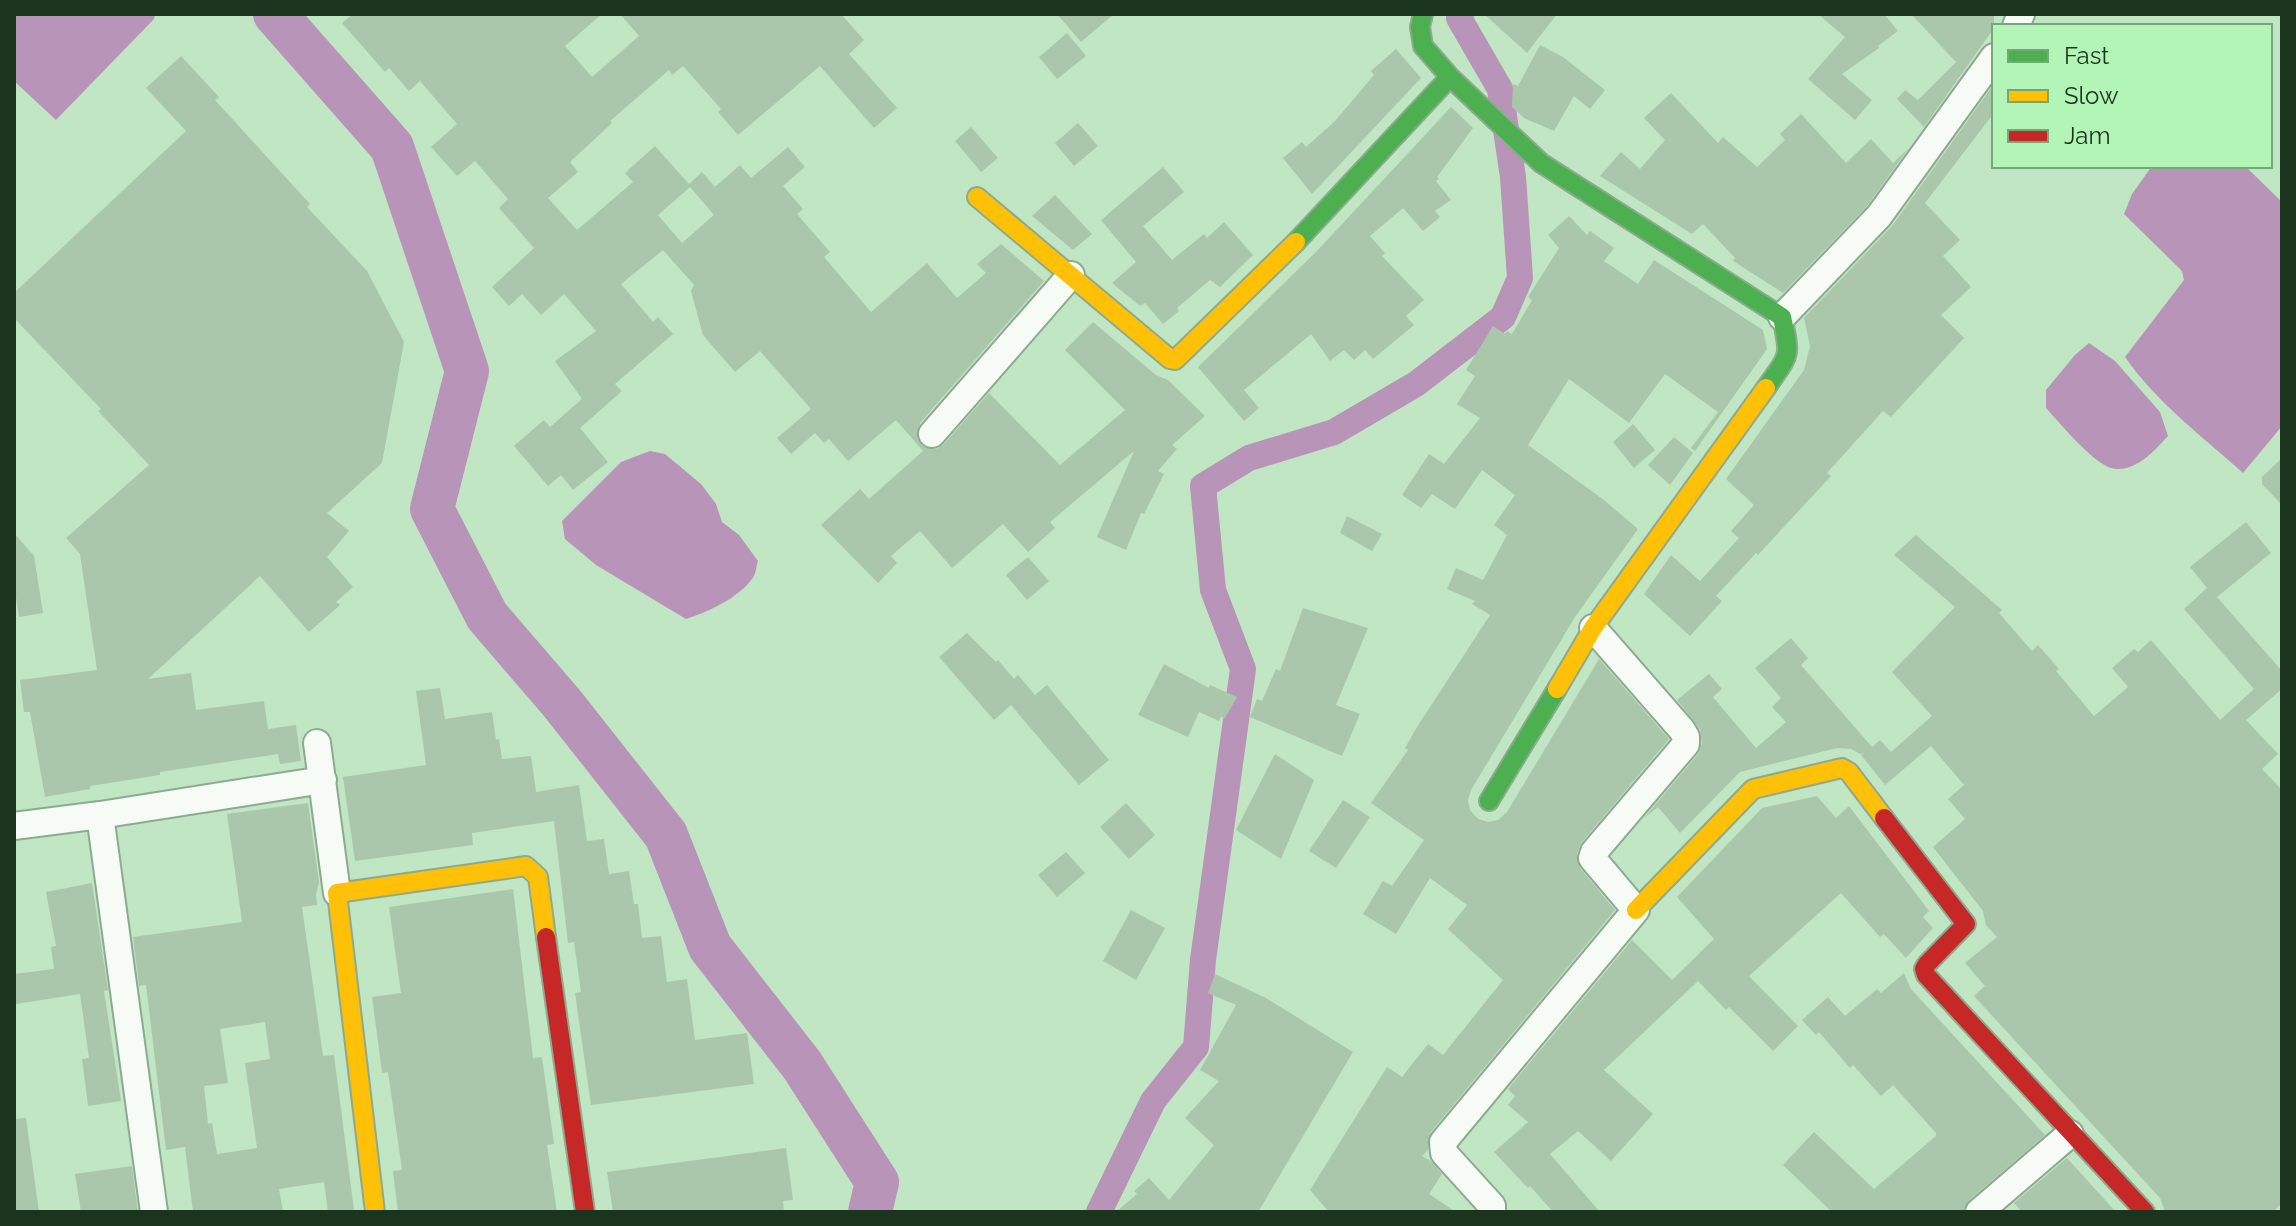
<svg xmlns="http://www.w3.org/2000/svg" width="2296" height="1226" font-family="Raleway,sans-serif">
<style>
.water{fill:#b894b9}
.lines{fill:none;stroke-linecap:round;stroke-linejoin:round}
.canal{stroke:#b894b9;stroke-width:26}
.river{stroke:#b894b9;stroke-width:44}
.building{fill:#aac7ac;fill-rule:evenodd}
.street-casing{stroke:#8daa90;stroke-width:30}
.fast-casing{stroke:#8daa90;stroke-width:22}
.slow-casing{stroke:#8daa90;stroke-width:22}
.jam-casing{stroke:#8daa90;stroke-width:22}
.street{stroke:#f6fbf6;stroke-width:26}
.fast{stroke:#4caf50;stroke-width:18}
.slow{stroke:#ffc107;stroke-width:18}
.jam{stroke:#c62828;stroke-width:18}
</style>
<rect width="100%" height="100%" fill="#c1e6c4"/>
<path class="water" d="M14,14H155L154,19L56,120L14,81Z
M2152,166H2245L2282,202V426L2243,473C2202,436 2157,403 2125,357L2184,280L2182,271L2124,214L2132,194Z
M2089,343L2115,361L2160,412L2168,436C2155,450 2138,470 2116,469C2096,468 2060,423 2046,408V390L2075,355Z
M650,451L665,454L701,484L716,504L722,522L739,535L758,561C756,566 756,575 752,579C738,598 708,612 686,619L596,565L565,539L562,521L621,462Z"/>
<g class="lines">
<path class="canal" d="M1099,1212L1153,1101L1196,1047L1203,960L1243,669L1213,590L1203,486L1249,458L1334,432L1416,384L1503,317L1520,278L1513,177L1500,89L1459,18L1461,14"/>
<path class="river" d="M275,14L392,147L467,371L432,509L487,616L561,702L666,835L710,947L802,1065L877,1182L870,1212"/>
</g>
<path class="building" d="M353,14H602L565,46L592,77L639,36L620,14H841L864,40L849,54L897,108L874,128L820,66L738,135L718,112L721,109L683,66L672,75L669,70L610,121L612,123L570,162L578,172L548,198L577,230L633,182L625,173L655,146L689,184L702,172L715,187L740,165L751,178L788,147L805,167L783,186L803,209L797,214L830,252L824,257L871,312L927,263L957,298L986,273L977,264L1001,244L1044,281L920,423L917,438L922,446L936,449L943,445L989,393L1060,465L1125,410L1065,350L1093,322L1156,375L1168,380L1205,416L1172,445L1177,449L1158,471L1164,474L1144,514L1141,513L1126,550L1097,537L1134,451L1050,522L1055,528L1028,552L1003,524L952,568L920,531L891,556L897,563L878,583L821,525L860,489L869,499L923,451L896,420L848,461L829,439L824,443L815,433L791,454L777,438L811,409L760,351L735,372L703,335L691,291L694,285L663,250L621,284L653,322L658,317L673,334L615,384L622,391L580,428L608,462L573,490L561,475L548,486L514,446L544,420L550,427L582,399L555,361L596,331L564,294L541,315L522,294L509,306L492,287L534,248L499,208L508,199L475,161L457,176L431,147L457,124L420,81L409,91L389,68L385,72L342,23ZM690,187L714,215L682,243L658,215Z
M1057,14H1114L1081,42Z
M1484,14H1557L1527,53Z
M1818,14H1884L1898,31L1878,46L1879,48L1842,74L1872,100L1855,120L1808,79L1845,37Z
M1911,14H1994V28L1924,127L1897,99L1905,90L1918,100L1956,62Z
M1067,33L1086,56L1057,79L1039,57Z
M1540,45L1563,57L1605,90L1590,109L1574,96L1554,131L1524,118L1512,107L1513,84L1518,86Z
M1396,49L1421,78L1312,194L1283,158L1302,142L1306,147L1335,121L1374,75L1371,71Z
M181,56L219,97L215,100L310,204L307,207L367,271L404,342L382,463L327,513L349,531L327,557L353,587L336,602L340,605L309,632L260,576L148,679L191,673L196,710L264,701L268,729L296,725L301,761L280,764L278,754L160,772V775L90,786V789L45,797L30,712H24L20,680L97,670L80,554L66,538L149,465L98,411L101,409L14,318V293L186,131L146,88Z
M1994,84V113L1925,203L1960,240L1943,256L1971,287L1941,315L1964,338L1891,417L1883,411L1827,473L1831,476L1758,555L1756,553L1716,596L1722,601L1690,636L1644,594L1671,555L1700,581L1739,538L1731,531L1754,505L1726,479L1804,370L1810,346L1804,318L1892,226Z
M1671,93L1718,143L1723,137L1757,167L1785,140L1780,134L1801,114L1846,163L1871,139L1893,163L1908,149L1867,206L1783,293L1733,261L1735,258L1703,224L1692,234L1600,176L1621,152L1640,169L1665,140L1644,118Z
M1451,107L1473,128L1437,177L1439,179L1436,181L1451,200L1435,211L1440,217L1423,231L1403,208L1370,236L1385,253L1382,256L1424,300L1406,316L1414,325L1373,359L1365,350L1354,360L1344,350L1330,361L1311,334L1244,390L1259,408L1244,421L1198,367L1316,252Z
M1078,123L1098,146L1074,166L1055,143Z
M971,127L998,158L981,172L955,141Z
M1163,167L1184,192L1143,226L1172,260L1204,234L1207,238L1224,222L1253,255L1220,287L1210,280L1177,308L1179,311L1163,324L1145,303L1140,306L1112,283L1136,262L1101,220Z
M1055,195L1092,234L1073,250L1032,216Z
M1569,216L1587,235L1590,231L1614,248L1604,261L1638,284L1654,260L1763,330L1767,349L1695,451L1691,448L1718,412L1665,374L1629,423L1569,379L1528,445L1604,500L1638,529L1575,617L1471,790L1468,800L1470,810L1478,819L1488,822L1498,820L1507,812L1599,659L1669,739L1582,842L1577,853L1580,868L1615,910L1430,1133L1428,1150L1422,1156L1431,1161L1442,1174L1429,1194L1456,1212H1329L1310,1190L1387,1067L1402,1077L1428,1044L1443,1055L1503,980L1448,929L1467,905L1430,878L1396,934L1363,914L1383,881L1392,886L1424,840L1371,803L1408,750L1405,748L1417,727L1490,615L1472,604L1475,601L1447,589L1456,568L1483,580L1507,535L1494,525L1515,495L1482,470L1455,509L1432,494L1421,508L1402,495L1429,454L1444,464L1480,418L1457,404L1475,376L1466,370L1493,326L1505,334L1507,331L1512,334L1532,300L1528,297L1559,248L1548,235Z
M1633,424L1655,450L1634,468L1613,442Z
M1674,437L1693,453L1670,485L1648,465Z
M2282,458V505L2262,484V477Z
M1347,516L1382,534L1372,551L1340,533Z
M2246,522L2271,553L2217,597L2282,671V689L2246,720L2278,754L2262,769L2282,790V1203L2273,1212H2165L2160,1198L1974,996L1985,986L1965,963L1997,937L1986,925L1983,911L1933,847L1965,819L1948,799L1964,785L1931,746L1885,785L1861,755L1864,753L1860,754L1851,749L1837,748L1740,772L1680,833L1658,807L1644,818L1699,753L1702,744L1700,729L1677,700L1709,674L1722,689L1713,697L1756,748L1786,722L1772,707L1781,698L1755,668L1791,638L1808,658L1801,665L1872,747L1880,740L1891,752L1932,716L1892,672L1955,607L1894,555L1916,535L2002,610L1999,613L2032,651L2038,645L2059,669L2056,671L2094,716L2128,687L2112,668L2134,649L2138,652L2151,640L2220,720L2254,689L2184,609L2207,588L2190,567Z
M14,533L34,556L43,613L19,617L14,585Z
M1028,557L1049,581L1027,600L1006,575Z
M1303,608L1368,628L1336,705L1360,714L1342,756L1250,717L1257,699L1262,701L1276,669L1280,671Z
M967,633L996,662L998,660L1014,679L1018,675L1035,695L1047,685L1109,760L1079,785L1011,705L994,720L939,657Z
M1164,664L1209,688L1210,685L1237,697L1225,718L1221,717L1219,721L1199,712L1188,737L1138,715Z
M440,688L445,719L492,712L496,740L499,739L502,759L531,756L536,792L579,785L587,841L604,839L609,874L629,871L634,904H638L642,938L661,936L667,982L687,979L695,1040L747,1033L754,1084L591,1105L575,993L581,992L574,942L568,943L554,821L472,833L473,845L355,861L343,777L426,765L416,691Z
M1275,754L1314,780L1281,859L1236,830Z
M1817,796L1836,818L1849,806L1929,911L1923,917L1933,928L1906,958L1884,934L1880,937L1841,893L1749,976L1798,1026L1773,1051L1729,1007L1726,1010L1698,981L1604,1070L1653,1114L1611,1161L1578,1131L1550,1154L1600,1212H1553L1530,1186L1528,1188L1494,1152L1528,1122L1508,1105L1515,1096L1508,1089L1632,940L1672,980L1714,939L1677,897L1762,808Z
M1343,800L1370,817L1336,868L1309,851Z
M308,803L319,882L316,895L317,905L302,907L323,1056L334,1055L354,1210L328,1212L324,1182L279,1189L283,1212H193L185,1147L166,1150L146,985L139,986L133,937L242,922L227,814ZM265,1022L270,1059L245,1063L257,1148L217,1154L212,1123L208,1124L204,1086L228,1083L220,1029Z
M1126,803L1155,835L1129,859L1100,827Z
M1066,852L1085,873L1057,897L1038,875Z
M92,883L108,990L104,991L121,1101L88,1106L82,1059L89,1058L80,994L16,1004L14,974L54,969L51,947L56,946L46,892Z
M513,889L533,1058L542,1057L554,1144L547,1145L557,1212H398L393,1171L402,1170L388,1072L382,1073L372,997L401,993L389,907Z
M1131,910L1165,928L1136,980L1103,961Z
M1904,973L1911,989L2045,1135L1969,1200L1963,1212H1832L1783,1165L1814,1132L1874,1189L1936,1136V1133L1893,1085L1881,1096L1853,1065L1850,1068L1819,1032L1816,1035L1802,1020L1828,997L1845,1016L1877,989L1881,993Z
M1215,974L1266,998L1353,1052L1258,1212H1116L1137,1194L1134,1191L1149,1178L1169,1200L1214,1145L1185,1118L1219,1081L1200,1070L1236,1005L1208,993Z
M26,1118L39,1212H14V1119Z
M786,1148L793,1200L783,1201L784,1212H613L607,1172Z
M2067,1158L2116,1212H2022L2014,1203Z
M132,1166L138,1212H81L75,1174Z"/>
<g class="lines">
<defs>
<path id="street" d="M2016,26L2021,14
M1782,317L1879,216L1994,57
M932,434L1071,275
M317,743L337,893
M100,815L154,1212
M14,826L100,815L323,780
M1492,1212V1206L1444,1153L1443,1142L1636,910L1592,858L1594,852L1686,744V737L1682,730L1593,628
M1979,1212L2070,1134"/>
<path id="fast" d="M1423,14L1420,27L1423,46L1450,77L1541,163L1782,317C1791,359 1790,353 1766,388
M1296,242L1450,77
M1489,801L1557,689"/>
<path id="slow" d="M977,197L1170,359L1175,360L1296,242
M1557,689L1593,628L1766,388
M1636,910L1753,789L1842,768L1849,772L1884,818
M375,1212L337,893L526,866L538,877L546,937"/>
<path id="jam" d="M1884,818L1966,924L1927,964L1924,969L1926,975L2145,1212
M546,937L585,1212"/>
</defs>
<use href="#street" class="street-casing"/>
<use href="#fast" class="fast-casing"/>
<use href="#slow" class="slow-casing"/>
<use href="#jam" class="jam-casing"/>
<use href="#street" class="street"/>
<use href="#fast" class="fast"/>
<use href="#slow" class="slow"/>
<use href="#jam" class="jam"/>
</g>
<rect width="2296" height="1226" fill="none" stroke="#1a341d" stroke-width="32"/>
<rect x="1992" y="24" width="280" height="144" fill="#b2f5b7" stroke="#75a879" stroke-width="2"/>
<rect x="2008" y="50" width="40" height="12" fill="#4caf50" stroke="#75a879" stroke-width="2"/>
<text x="2064" y="64" font-size="24" fill="#1a341d">Fast</text>
<rect x="2008" y="90" width="40" height="12" fill="#ffc107" stroke="#75a879" stroke-width="2"/>
<text x="2064" y="104" font-size="24" fill="#1a341d">Slow</text>
<rect x="2008" y="130" width="40" height="12" fill="#c62828" stroke="#75a879" stroke-width="2"/>
<text x="2064" y="144" font-size="24" fill="#1a341d">Jam</text>
</svg>
